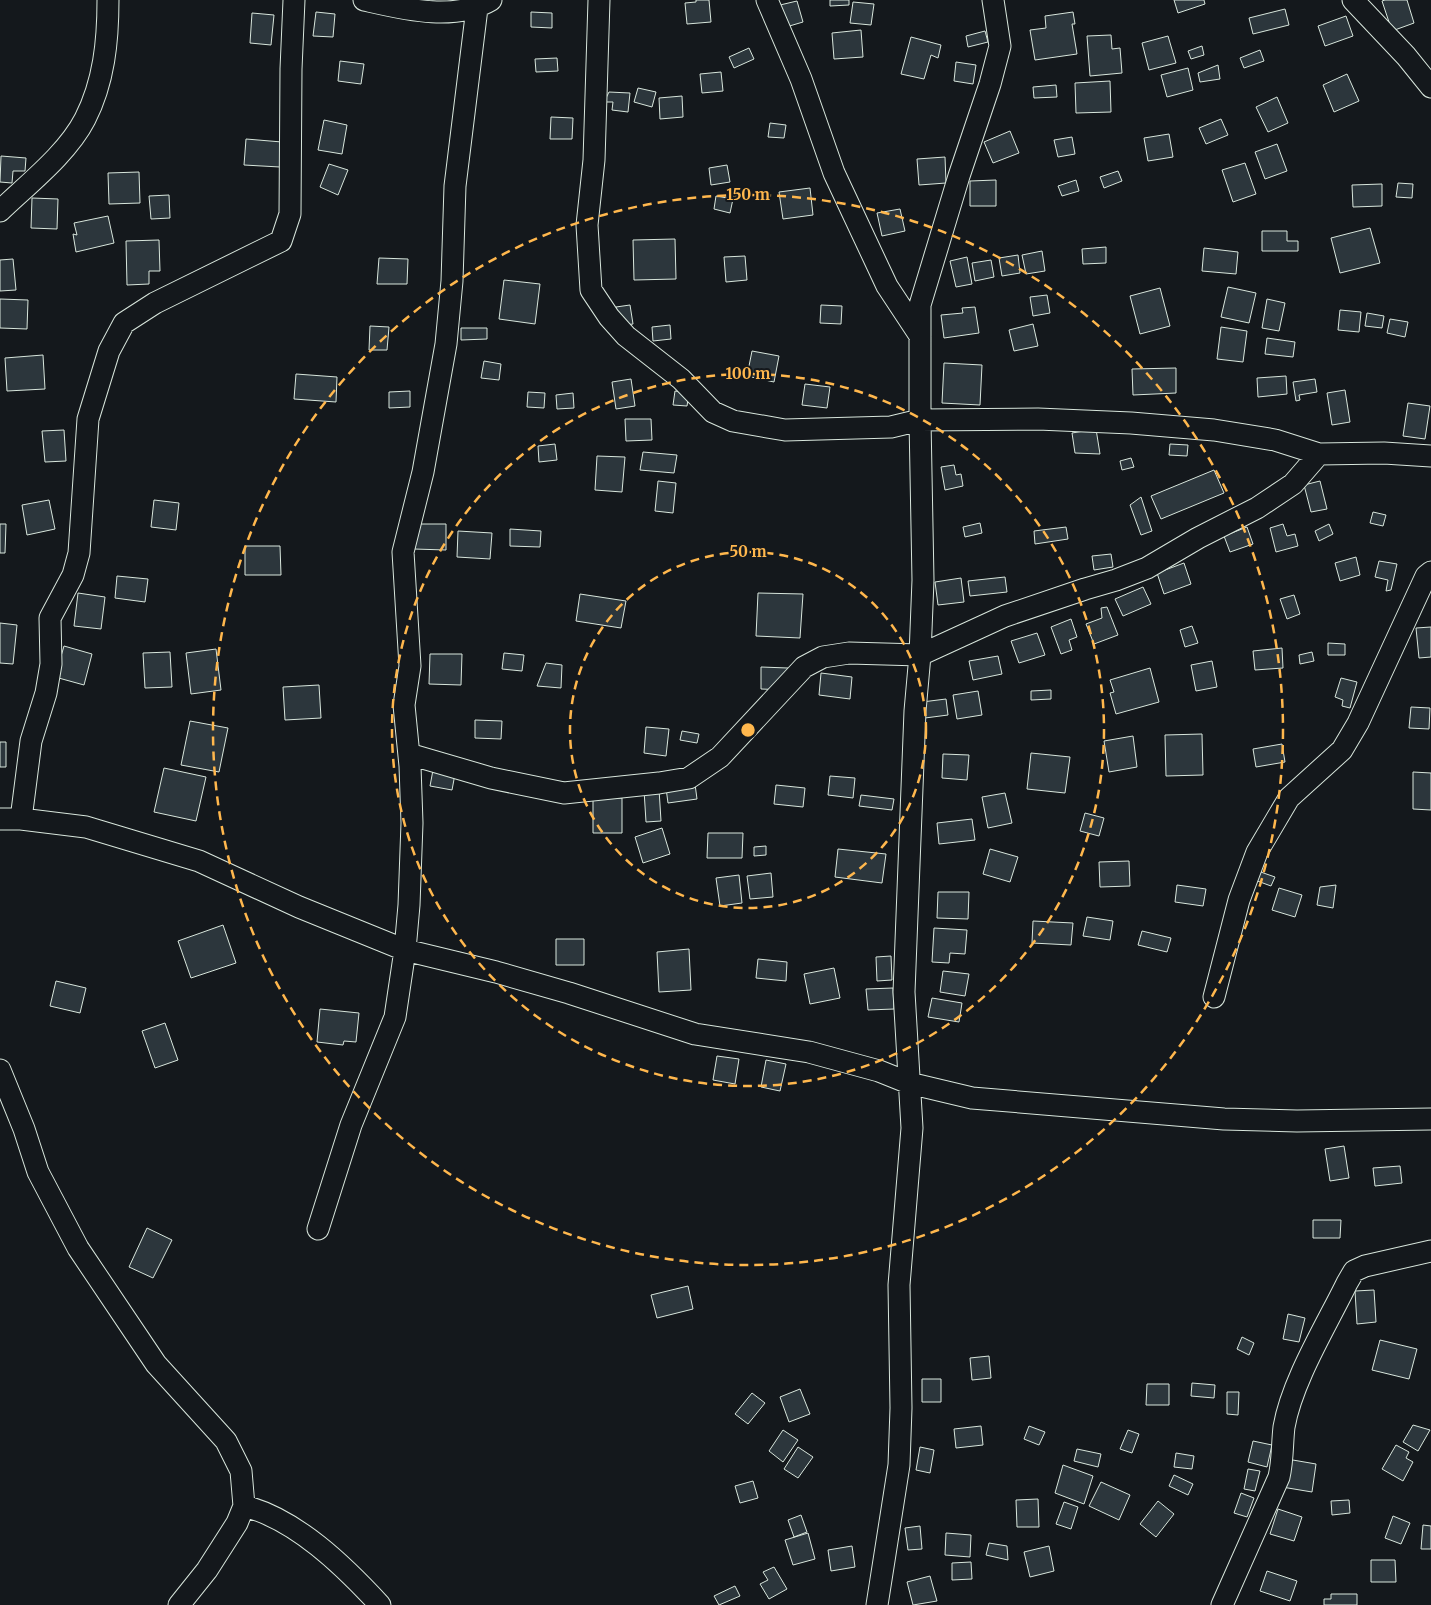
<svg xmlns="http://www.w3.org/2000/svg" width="1431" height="1605" font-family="Merriweather,serif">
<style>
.building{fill:#2c363c;stroke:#d8e6dc}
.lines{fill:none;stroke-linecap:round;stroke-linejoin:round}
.minor-casing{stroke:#d8e6dc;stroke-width:23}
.minor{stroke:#14181c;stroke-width:21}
.ring{fill:none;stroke:#ffb74d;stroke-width:2.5;stroke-dasharray:9 6}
.centre{fill:#ffb74d;stroke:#14181c;stroke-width:2.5}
.ring-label{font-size:15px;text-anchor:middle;font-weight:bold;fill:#ffb74d;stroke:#14181c;stroke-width:4;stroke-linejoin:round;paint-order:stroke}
</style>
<rect width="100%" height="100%" fill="#14181c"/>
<path class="building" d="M696,0H709L711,22L687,24L685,3L696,2Z
M830,0H849V5L830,6Z
M1174,0H1204L1205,4L1178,13Z
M1385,0H1407L1414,23L1392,31L1382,1Z
M797,1L803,22L786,27L780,5Z
M853,2L874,4L871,25L850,23Z
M1285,9L1289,25L1253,34L1249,18Z
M316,12L335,14L333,37L313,36Z
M531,12L552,13V28L531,27Z
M1073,12L1075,24H1072L1077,54L1035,60L1030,30L1046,28L1045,16Z
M252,13L274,15L271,45L250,43Z
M1346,16L1353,36L1325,46L1318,26Z
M861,30L863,57L834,59L832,33Z
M985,31L988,42L968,47L966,36Z
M1111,35L1112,49L1120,48L1122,73L1090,76L1087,36Z
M1168,36L1176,63L1149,70L1142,43Z
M911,37L941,45L938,58L931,55L924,79L901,74Z
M1202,46L1204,55L1191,59L1188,51Z
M749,48L754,59L734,68L729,57Z
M1260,50L1264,61L1244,68L1240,58Z
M557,58L558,71L536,72L535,59Z
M340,61L364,64L361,84L338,81Z
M956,62L976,65L973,84L954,81Z
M1218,65L1220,79L1200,82L1198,73Z
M1188,68L1193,90L1167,97L1161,75Z
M721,72L723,91L702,93L700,74Z
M1347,74L1359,101L1334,112L1323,85Z
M1110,81L1111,112L1076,113L1075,83Z
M1056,85L1057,97L1034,98L1033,87Z
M638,88L656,92L652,107L634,102Z
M609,92L630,93L628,112L612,110L613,102H604Z
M682,96L683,117L660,119L659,98Z
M1277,97L1288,123L1268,132L1256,107Z
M551,117L573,118L572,139H550Z
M1221,119L1228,135L1206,144L1199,128Z
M324,120L347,125L342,154L318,150Z
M770,123L786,125L784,138L768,137Z
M1010,131L1019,153L993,163L984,142Z
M1169,134L1173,157L1148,161L1144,138Z
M1072,137L1075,154L1058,157L1054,140Z
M246,139L282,142L280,167L244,165Z
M1277,144L1287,171L1265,179L1255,152Z
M1,156L26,158L25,171H13L12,183L0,182Z
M945,157L946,183L919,185L917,159Z
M1245,163L1256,194L1233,202L1222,170Z
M329,164L348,170L338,195L320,187Z
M727,165L730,182L711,185L709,168Z
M1118,171L1122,181L1104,188L1100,177Z
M139,172L140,203L109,204L108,173Z
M996,180V206H970V181Z
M1076,180L1079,191L1062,196L1058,186Z
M1398,183L1413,184L1412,198L1396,197Z
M1382,184V206L1353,207L1352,185Z
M810,188L813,215L783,219L779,192Z
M169,195L170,218L151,219L149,196Z
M716,196L733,199L730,213L714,209Z
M32,198L58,199L57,229L31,228Z
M900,209L905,231L882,236L877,213Z
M108,216L114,243L76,252L73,234L77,235L74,223Z
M1370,228L1380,263L1340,273L1331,238Z
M1262,231H1287V241H1298V251H1262Z
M675,239L676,279L634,280L633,240Z
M159,240L160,271H149V284L127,285L126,241Z
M1106,247V263L1083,264L1082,249Z
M1204,248L1238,252L1236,274L1202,271Z
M1042,251L1045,271L1026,274L1022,255Z
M1018,255L1020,273L1002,276L999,258Z
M745,256L747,280L726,282L724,257Z
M967,257L972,284L956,287L950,261Z
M379,258L408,259L407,284H377Z
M13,259L16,290L0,291V260Z
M991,260L994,277L975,281L972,263Z
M504,280L540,284L535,324L499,319Z
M1228,287L1256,293L1249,323L1221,317Z
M1160,288L1170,326L1140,334L1130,296Z
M1047,295L1050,313L1033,316L1030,297Z
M0,299L28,300L27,329L0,328Z
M1267,299L1285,303L1279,331L1262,328Z
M630,305L633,324L619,326L616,307Z
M821,305L842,306L841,324L820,323Z
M975,307L979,333L944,338L941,315L963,313L962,308Z
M1340,310L1361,312L1359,332L1338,330Z
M1367,313L1384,316L1382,328L1365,326Z
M1390,319L1408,322L1405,337L1387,333Z
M1033,324L1038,346L1014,351L1009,330Z
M670,325L671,339L653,341L652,327Z
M370,326L389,327L387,350H369Z
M1221,327L1247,331L1243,362L1217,359Z
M461,328H487V339L461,340Z
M1267,338L1295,342L1293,357L1265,354Z
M752,351L779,356L774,382L747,376Z
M43,355L45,389L7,391L5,358Z
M484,361L501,364L499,380L481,378Z
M944,363L982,365L980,405L942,403Z
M1176,368V393L1133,395L1132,369Z
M296,374L337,377L336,402L294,399Z
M1286,376L1287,394L1258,397L1257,378Z
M631,379L635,406L616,409L612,382Z
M1315,379L1317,392L1299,395L1300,400L1296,401L1293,382Z
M805,384L830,387L827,408L802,405Z
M1345,390L1350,422L1332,425L1327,393Z
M410,391V407L389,408V392Z
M675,391L689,393L687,406L673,405Z
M528,392L545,393L544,408L527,407Z
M573,393L574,408L557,409L556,395Z
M1408,403L1430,406L1425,439L1403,436Z
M625,419H651L652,440L626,441Z
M1096,429L1100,454L1075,453L1072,433Z
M64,430L66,461L45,462L42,431Z
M555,444L557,460L539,462L538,446Z
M1170,444L1188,445L1187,456L1169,455Z
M643,452L677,455L674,473L640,470Z
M597,456L625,457L622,492L595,490Z
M1131,458L1134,467L1122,470L1120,461Z
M954,465L956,475L961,474L963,486L945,490L941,467Z
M1214,470L1224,493L1161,519L1151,496Z
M658,481L676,483L673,513L655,511Z
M1320,481L1327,509L1311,512L1304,485Z
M1141,497L1152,531L1141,535L1130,505Z
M49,500L55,529L27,535L22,505Z
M154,500L179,503L176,530L151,527Z
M1373,512L1386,515L1383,526L1370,523Z
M980,523L982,533L965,537L963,527Z
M0,524H6L5,553H0Z
M414,524H446V550L414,549Z
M1283,524L1287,536L1295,534L1298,546L1276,552L1270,528Z
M1329,524L1333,534L1319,541L1315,531Z
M1066,527L1068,539L1035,544L1034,531Z
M1247,527L1253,544L1230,552L1224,536Z
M510,529L541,531L540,547L510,546Z
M458,531L492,533L490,559L457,557Z
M245,546H280L281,575H245Z
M1111,554L1113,567L1094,570L1092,556Z
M1356,557L1360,575L1340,581L1335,563Z
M1379,561L1397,564L1391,590L1386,591L1388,580L1375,577Z
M1184,563L1191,584L1164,594L1157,573Z
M117,576L148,579L145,602L115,598Z
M1005,577L1007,592L970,596L968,581Z
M961,578L964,602L938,605L935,582Z
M1143,587L1151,604L1123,616L1115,599Z
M78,593L105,597L101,629L74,626Z
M758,593L803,594L800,638L756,636Z
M580,594L626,601L621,628L576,621Z
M1294,595L1300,614L1287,619L1280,599Z
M1107,607L1118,635L1094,644L1086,624L1102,618L1101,608Z
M1071,619L1077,637L1069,640L1072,650L1061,654L1051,627Z
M0,623L17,625L13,664L0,663Z
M1192,626L1198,643L1185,647L1180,630Z
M1431,627V657L1419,658L1416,628Z
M1037,633L1045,655L1019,663L1011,641Z
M1328,643L1345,644V655H1328Z
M64,646L92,654L84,685L55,677Z
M1282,648L1283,668L1255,670L1253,651Z
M216,649L221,690L191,694L186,653Z
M170,652L172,687L145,688L143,653Z
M1312,652L1314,661L1300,664L1299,655Z
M504,653L524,655L522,671L502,669Z
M430,654H462L461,685L429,684Z
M998,656L1002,674L973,680L969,661Z
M1212,661L1217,687L1196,691L1191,665Z
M546,663L562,665L561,688L537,686Z
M761,667L788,668L787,690L761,689Z
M1150,668L1159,702L1116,714L1110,693L1114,692L1110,680Z
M821,673L852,677L850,699L819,695Z
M1341,678L1357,682L1350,708L1342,706L1343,700L1335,697Z
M319,685L321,718L285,720L283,687Z
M1051,690V699L1031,700V691Z
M978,691L982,715L957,719L953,695Z
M946,699L948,715L925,718L922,702Z
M1411,707L1430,708L1429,729L1409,728Z
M475,720L502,721L501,739L475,738Z
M190,721L228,728L219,772L181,765Z
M646,727L669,729L666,756L644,753Z
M682,731L699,734L697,743L680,740Z
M1202,734L1203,775L1166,776L1165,735Z
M1133,736L1137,767L1109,772L1104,741Z
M0,742H6V767H0Z
M1282,744L1285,762L1256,767L1253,749Z
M1031,753L1070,757L1065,793L1027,789Z
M943,754L969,755L967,780L942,778Z
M164,768L206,777L196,821L154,812Z
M433,770L455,774L452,790L430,786Z
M1413,772L1431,773V810L1413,809Z
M830,776L855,778L853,798L828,795Z
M695,784L697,799L668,803L666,788Z
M776,785L805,788L803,807L774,804Z
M659,789L661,821L646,822L644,790Z
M1005,793L1012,823L988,828L982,797Z
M861,795L894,799L892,810L859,806Z
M593,798H622V833H593Z
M1085,813L1104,818L1099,836L1080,831Z
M972,819L975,840L939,844L937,823Z
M662,828L670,854L643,863L635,837Z
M708,833H743L742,858H707Z
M766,846V855L754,856V847Z
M838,849L886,854L882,883L835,877Z
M990,849L1018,857L1010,882L983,874Z
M1129,861L1130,886L1100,887L1099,862Z
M1255,870L1275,877L1271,886L1252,879Z
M771,873L773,897L750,899L747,876Z
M739,875L742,903L720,906L716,878Z
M1177,885L1206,889L1203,906L1175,902Z
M1336,885L1333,908L1317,905L1320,887Z
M1279,888L1302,895L1295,917L1272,910Z
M938,892H969L968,919L937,918Z
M1087,917L1113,921L1110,940L1083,936Z
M1033,921L1073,923L1071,945L1032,943Z
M223,925L236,963L191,978L178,941Z
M934,928L967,930L965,954L950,953L949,963L932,962Z
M1142,931L1171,938L1167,952L1138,945Z
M556,939H584V965H556Z
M689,949L691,990L659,992L657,952Z
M891,956L892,980L877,981L876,957Z
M758,959L787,962L786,981L756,978Z
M834,968L840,998L810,1004L804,974Z
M943,971L969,974L965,996L940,992Z
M56,981L86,988L80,1013L50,1006Z
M893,988L894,1009L868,1010L866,989Z
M932,998L962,1003L959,1022L928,1017Z
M320,1009L359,1013L356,1042L344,1041L343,1045L317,1042Z
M165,1023L178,1060L155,1068L142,1031Z
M717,1056L739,1059L735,1084L713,1080Z
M766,1060L786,1064L780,1091L761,1087Z
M1344,1146L1349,1178L1330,1181L1325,1149Z
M1400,1166L1402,1183L1375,1186L1373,1168Z
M1313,1220H1341L1340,1238H1313Z
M147,1228L172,1240L153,1278L129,1267Z
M688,1286L693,1309L657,1318L651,1295Z
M1374,1290L1376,1322L1357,1324L1355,1291Z
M1288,1314L1305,1318L1299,1342L1283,1339Z
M1242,1337L1254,1343L1249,1355L1237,1349Z
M1380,1340L1417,1349L1409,1379L1372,1370Z
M989,1356L991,1378L972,1380L970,1358Z
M922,1379H941V1402H922Z
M1192,1383L1215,1385L1214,1398L1191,1396Z
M1147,1384H1169V1405H1146Z
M800,1389L810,1414L789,1422L780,1397Z
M1227,1392H1239L1238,1415L1227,1414Z
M752,1393L765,1403L748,1424L735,1414Z
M1413,1425L1430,1430L1418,1451L1403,1442Z
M981,1426L983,1445L956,1448L954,1429Z
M1029,1426L1045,1432L1039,1445L1024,1439Z
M783,1430L798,1440L783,1462L769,1451Z
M1128,1430L1139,1434L1132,1453L1120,1449Z
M1253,1441L1272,1445L1267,1467L1248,1462Z
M1396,1445L1409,1452L1406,1458L1413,1462L1403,1481L1382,1469Z
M798,1447L813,1457L798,1478L784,1469Z
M920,1447L934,1450L930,1473L916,1470Z
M1077,1449L1101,1454L1098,1467L1074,1461Z
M1176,1453L1194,1456L1192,1469L1174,1467Z
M1287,1459L1316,1464L1312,1492L1282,1487Z
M1063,1465L1093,1476L1084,1504L1055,1493Z
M1248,1469L1260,1471L1255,1491L1244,1489Z
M1174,1475L1193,1484L1188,1495L1169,1486Z
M753,1481L758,1498L740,1503L735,1486Z
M1101,1482L1130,1495L1119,1520L1089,1506Z
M1241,1493L1254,1498L1247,1517L1234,1513Z
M1038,1499L1039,1527H1017L1016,1500Z
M1349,1500L1350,1513L1332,1515L1331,1501Z
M1158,1501L1174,1514L1156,1537L1140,1524Z
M1064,1502L1078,1507L1071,1529L1056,1524Z
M1278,1509L1302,1517L1294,1541L1270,1534Z
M801,1515L807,1532L794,1537L788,1520Z
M1393,1516L1410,1523L1401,1544L1385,1538Z
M1423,1525L1431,1526V1549H1421Z
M920,1526L922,1549L908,1550L905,1528Z
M808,1533L815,1559L793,1565L785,1540Z
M946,1533L971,1535L970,1557L945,1555Z
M989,1543L1007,1546L1008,1560L986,1555Z
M852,1546L855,1567L831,1571L828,1550Z
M1049,1546L1054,1571L1030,1577L1024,1552Z
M1371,1560H1395L1396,1582H1371Z
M971,1562L972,1579L952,1580V1563Z
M774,1567L787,1589L769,1599L760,1584L768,1580L763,1572Z
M1267,1571L1297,1581L1290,1601L1260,1591Z
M930,1576L937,1601L913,1605L907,1582Z
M735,1586L740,1596L719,1605L714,1596Z
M1331,1594H1357V1605H1324V1599H1331Z"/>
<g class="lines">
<defs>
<path id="minor" d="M364,0C404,9 454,22 491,0
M599,0L594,160L587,225L591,290L609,317L626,336L681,379L713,412L733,421L785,430L891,427L920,420L1038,419L1131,423L1214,430L1275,440L1319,454L1384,453L1431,456
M767,0L801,79L834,173L887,286L920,336
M1353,0L1406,56L1431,87
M0,211C28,184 67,154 85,119C104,82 108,41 108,0
M409,754L491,778L564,793L659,783L689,778L720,757L804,667L823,657L849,653L920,655L1005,616L1085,589L1116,580L1147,568L1198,538L1257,508L1293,484L1319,454
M0,819H21L86,827L199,861L299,907L405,950L496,972L569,993L695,1034L809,1052L879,1071L909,1083L972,1098L1224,1119L1297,1121L1431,1119
M21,819L31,741L46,693L51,664L50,618L73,575L79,553L88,419L109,351L124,323L155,303L281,241L290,214L291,69L294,0
M1214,997L1239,900L1257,852L1289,798L1342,750L1358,723L1426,576L1431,572
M0,1070L24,1129L38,1172L78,1248L156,1364L226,1441L241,1471L244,1506L237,1523L207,1570L179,1605
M318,1229L351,1125L395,1017L405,950L409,905L412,823L410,766L404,705L410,666L403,552L423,472L446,344L452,281L455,186L477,8
M244,1506C296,1519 344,1566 380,1605
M877,1605L899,1465L901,1408L899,1285L912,1128L904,992L915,711L920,655L923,580L920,420V305L959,176L990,84L1000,46L993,0
M1222,1605L1279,1477C1283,1460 1282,1444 1284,1427C1292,1381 1326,1326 1347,1283L1354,1271L1365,1266L1431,1251"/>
</defs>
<use href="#minor" class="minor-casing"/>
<use href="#minor" class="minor"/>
</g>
<g class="ring">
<circle cx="748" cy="730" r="178"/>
<circle cx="748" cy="730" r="356"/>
<circle cx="748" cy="730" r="535"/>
</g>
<circle cx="748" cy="730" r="8" class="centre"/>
<g class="ring-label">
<text x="748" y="200">150 m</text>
<text x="748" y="379">100 m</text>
<text x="748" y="557">50 m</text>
</g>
</svg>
